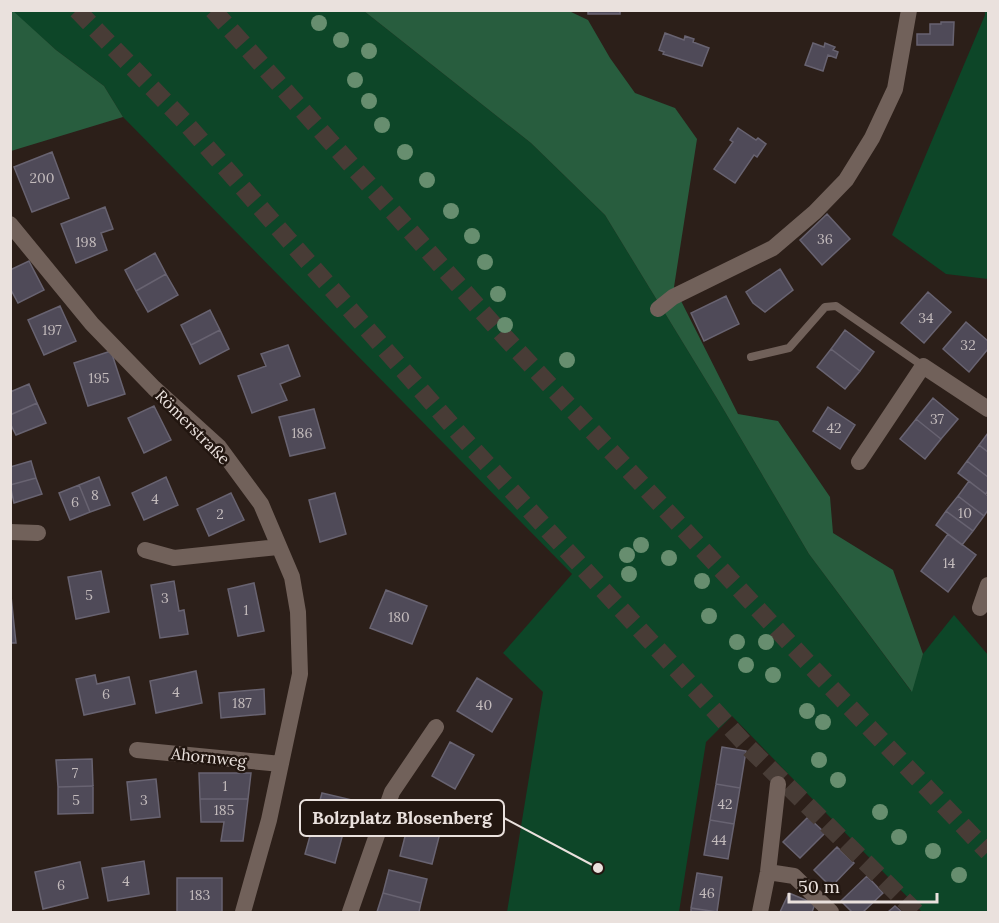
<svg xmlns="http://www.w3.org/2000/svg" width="999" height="923" font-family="Lora,serif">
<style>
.green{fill:#0d4628}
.forest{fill:#285d3e}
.building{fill:#4f4a58;stroke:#686371;stroke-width:1.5}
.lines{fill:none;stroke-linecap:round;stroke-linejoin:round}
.motorway-tunnel{stroke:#483c36;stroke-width:18;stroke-dasharray:18 9;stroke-linecap:butt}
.service{stroke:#71615a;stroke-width:8}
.minor{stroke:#71615a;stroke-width:16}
.tree{fill:#678e6f}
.labels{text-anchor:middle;stroke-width:5;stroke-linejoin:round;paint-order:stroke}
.number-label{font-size:14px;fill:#c3bbbc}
.street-label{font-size:16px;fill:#eae1dd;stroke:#221610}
.leader{fill:none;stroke:#eae1dd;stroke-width:2}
.callout-dot{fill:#eae1dd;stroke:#221610;stroke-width:2}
.callout{fill:#221610;stroke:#eae1dd;stroke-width:2}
.callout-label{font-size:18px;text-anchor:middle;font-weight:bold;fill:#eae1dd}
</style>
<rect width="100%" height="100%" fill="#2c1f19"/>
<path class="green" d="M12,11H364L531,143L605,215L718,400L809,554L911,691L923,654L954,615L988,655V912H922L732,716L706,742L679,912H507L543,692L503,653L572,574L123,117L104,86L56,50Z
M985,11H988V279L946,274L892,235L985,15Z"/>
<path class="forest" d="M12,10L56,50L104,86L123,117L11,151L10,11Z
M364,11H569L588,20L610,58L635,93L675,108L697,139L674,287L738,414L778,421L830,497L833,533L893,570L923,654L912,692L809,554L718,400L605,215L531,143Z"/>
<path class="building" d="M588,10H620V14H588Z
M941,22H954L953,45H917V34H930V24H941Z
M665,33L684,40L685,36L694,39L693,42L709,48L702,66L663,54L664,52L659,50Z
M813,43L824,47L825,43L835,47L833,50L838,52L836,58L828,55L823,71L805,65Z
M738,128L756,140L758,138L766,144L757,157L754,155L735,183L714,169L733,142L730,140Z
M52,152L69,198L32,212L14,167Z
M105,207L113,229L101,233L107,250L76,263L61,224Z
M827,214L850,239L822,265L800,240Z
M155,253L166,274L136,291L125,270Z
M29,261L44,290L18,303L10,288V270Z
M780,269L793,290L765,312L753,303L746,292Z
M166,274L178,295L148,312L136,291Z
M928,292L951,312L924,343L901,323Z
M726,296L739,324L704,341L691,313Z
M60,306L76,341L44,355L28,320Z
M210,310L220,330L191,345L181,325Z
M966,322L988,341V349L969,372L943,349Z
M220,330L229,349L200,364L191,345Z
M845,330L874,352L860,371L831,349Z
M288,345L300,376L280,384L287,400L252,413L238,376L266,366L261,354Z
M831,349L860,371L845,389L817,367Z
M111,351L125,394L88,406L74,363Z
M29,384L37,403L10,415V392Z
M933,398L958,419L941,439L916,419Z
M37,403L46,423L16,435L10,423V415Z
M154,406L171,440L144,453L128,418Z
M828,407L855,425L840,449L813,431Z
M314,409L325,448L290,456L279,417Z
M916,419L941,439L925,459L900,439Z
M988,433V452L979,445Z
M979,445L988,452V477L967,461Z
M31,461L36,478L10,485V467Z
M967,461L988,477V490L986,494L958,473Z
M99,477L110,505L90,512L79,485Z
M166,477L178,505L144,520L132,493Z
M36,478L42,494L14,503L10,485Z
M969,481L988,496V510L984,516L958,496Z
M79,485L90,512L70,520L59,493Z
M231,493L244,520L209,536L197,509Z
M335,493L346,534L320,542L309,500Z
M958,496L984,516L973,531L946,511Z
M946,511L973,531L962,545L936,525Z
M948,534L976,555L948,592L921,571Z
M101,571L109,612L76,619L68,577Z
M174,581L179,611L184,610L188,634L160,638L151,585Z
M254,583L264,631L238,636L228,589Z
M386,590L427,606L412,644L370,628Z
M11,596L16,643H10V596Z
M196,671L202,703L156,713L150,681Z
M95,675L97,684L129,677L135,704L84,715L76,679Z
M477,678L512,699L492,732L457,711Z
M264,689L265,714L221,718L219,693Z
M450,742L474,755L455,789L432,776Z
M722,747L746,751L740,788L716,784Z
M92,759L93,786L58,787L56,760Z
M199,773H251L248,799H200Z
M156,779L160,817L131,820L127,782Z
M716,784L740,788L734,824L710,820Z
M93,786V813L58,814V787Z
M322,793L352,800L335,863L305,854Z
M200,799H248L243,841H221L224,822H201Z
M808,817L825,833L800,858L783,842Z
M710,820L734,824L728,859L704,855Z
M408,825L440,833L432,864L400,856Z
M837,847L854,863L831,887L814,870Z
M144,861L149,894L108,901L102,868Z
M80,862L88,898L43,909L35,872Z
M389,870L427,879L421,903L383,893Z
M697,873L722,877L717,912L691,908Z
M867,876L883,893L863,912H852L841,901Z
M177,878H222V912H177Z
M383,893L421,903L419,912H377Z
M789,893L815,904L812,912H780Z
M895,906L902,912H888Z
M691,908L717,912H691Z"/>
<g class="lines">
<path class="motorway-tunnel" d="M77,10L184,121L463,438L748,747L916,912
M213,10L503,335L821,677L988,852"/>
<path class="service" d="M751,357L789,348L825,307L836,306L923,366"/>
<path class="minor" d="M10,224L92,324L154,388L219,447L261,504L292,577L298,612L300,674L269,820L243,912
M658,309L673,297L773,248L815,212L846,180L872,138L895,89L909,10
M859,462L923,366L988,409
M10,532L38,533
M145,550L174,558L278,547
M980,608L988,585
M137,750L281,764
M768,872L794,876L831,912
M350,912L392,792L436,727
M760,912L768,872L778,784"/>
</g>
<g class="tree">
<circle cx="319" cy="23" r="8"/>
<circle cx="341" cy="40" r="8"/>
<circle cx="369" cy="51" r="8"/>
<circle cx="355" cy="80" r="8"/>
<circle cx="369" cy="101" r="8"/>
<circle cx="382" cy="125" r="8"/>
<circle cx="405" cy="152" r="8"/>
<circle cx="427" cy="180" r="8"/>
<circle cx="451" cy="211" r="8"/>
<circle cx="472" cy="236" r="8"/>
<circle cx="485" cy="262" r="8"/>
<circle cx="498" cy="294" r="8"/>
<circle cx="505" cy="325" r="8"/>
<circle cx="567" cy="360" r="8"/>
<circle cx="641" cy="545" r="8"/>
<circle cx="627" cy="555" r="8"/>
<circle cx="669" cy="558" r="8"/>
<circle cx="629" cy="574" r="8"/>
<circle cx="702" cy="581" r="8"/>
<circle cx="709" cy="616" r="8"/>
<circle cx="737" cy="642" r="8"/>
<circle cx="766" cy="642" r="8"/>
<circle cx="746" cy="665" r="8"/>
<circle cx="773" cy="675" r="8"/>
<circle cx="807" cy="711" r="8"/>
<circle cx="823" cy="722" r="8"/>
<circle cx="819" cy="760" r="8"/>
<circle cx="838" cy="780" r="8"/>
<circle cx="880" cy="812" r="8"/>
<circle cx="899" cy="837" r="8"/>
<circle cx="933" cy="851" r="8"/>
<circle cx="959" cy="875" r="8"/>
</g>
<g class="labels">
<g class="number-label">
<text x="42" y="183">200</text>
<text x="825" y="244">36</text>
<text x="86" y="247">198</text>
<text x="926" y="323">34</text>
<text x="52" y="335">197</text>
<text x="968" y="350">32</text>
<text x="99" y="383">195</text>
<text x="937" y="424">37</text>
<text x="834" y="433">42</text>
<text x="302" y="438">186</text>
<text x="95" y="500">8</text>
<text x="155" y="504">4</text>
<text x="75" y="507">6</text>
<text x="965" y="518">10</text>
<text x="220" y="519">2</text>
<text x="949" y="568">14</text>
<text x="89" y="600">5</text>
<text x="165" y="603">3</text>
<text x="246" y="615">1</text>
<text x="399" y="622">180</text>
<text x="176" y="697">4</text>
<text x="106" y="699">6</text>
<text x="242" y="708">187</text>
<text x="484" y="710">40</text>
<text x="75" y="778">7</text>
<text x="225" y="791">1</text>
<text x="76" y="805">5</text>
<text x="144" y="805">3</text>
<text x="725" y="809">42</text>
<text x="224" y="815">185</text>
<text x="719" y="845">44</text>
<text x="126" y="886">4</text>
<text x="61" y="890">6</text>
<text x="707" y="898">46</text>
<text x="200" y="900">183</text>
</g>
<g class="street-label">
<text transform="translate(193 427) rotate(45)" y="6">Römerstraße</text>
<text transform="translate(209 757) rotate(6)" y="6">Ahornweg</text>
</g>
</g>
<path class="leader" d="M598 868L504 818"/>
<circle class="callout-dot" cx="598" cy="868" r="6"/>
<rect class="callout" x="300" y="800" width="204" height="36" rx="6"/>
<g class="callout-label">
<text x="402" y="824">Bolzplatz Blosenberg</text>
</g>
<rect width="999" height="923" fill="none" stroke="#eae1dd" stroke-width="24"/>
<path d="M789 893v9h148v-9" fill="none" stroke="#eae1dd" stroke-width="3"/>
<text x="798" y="893" font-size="18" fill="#eae1dd" stroke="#221610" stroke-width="4.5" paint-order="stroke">50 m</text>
</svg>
